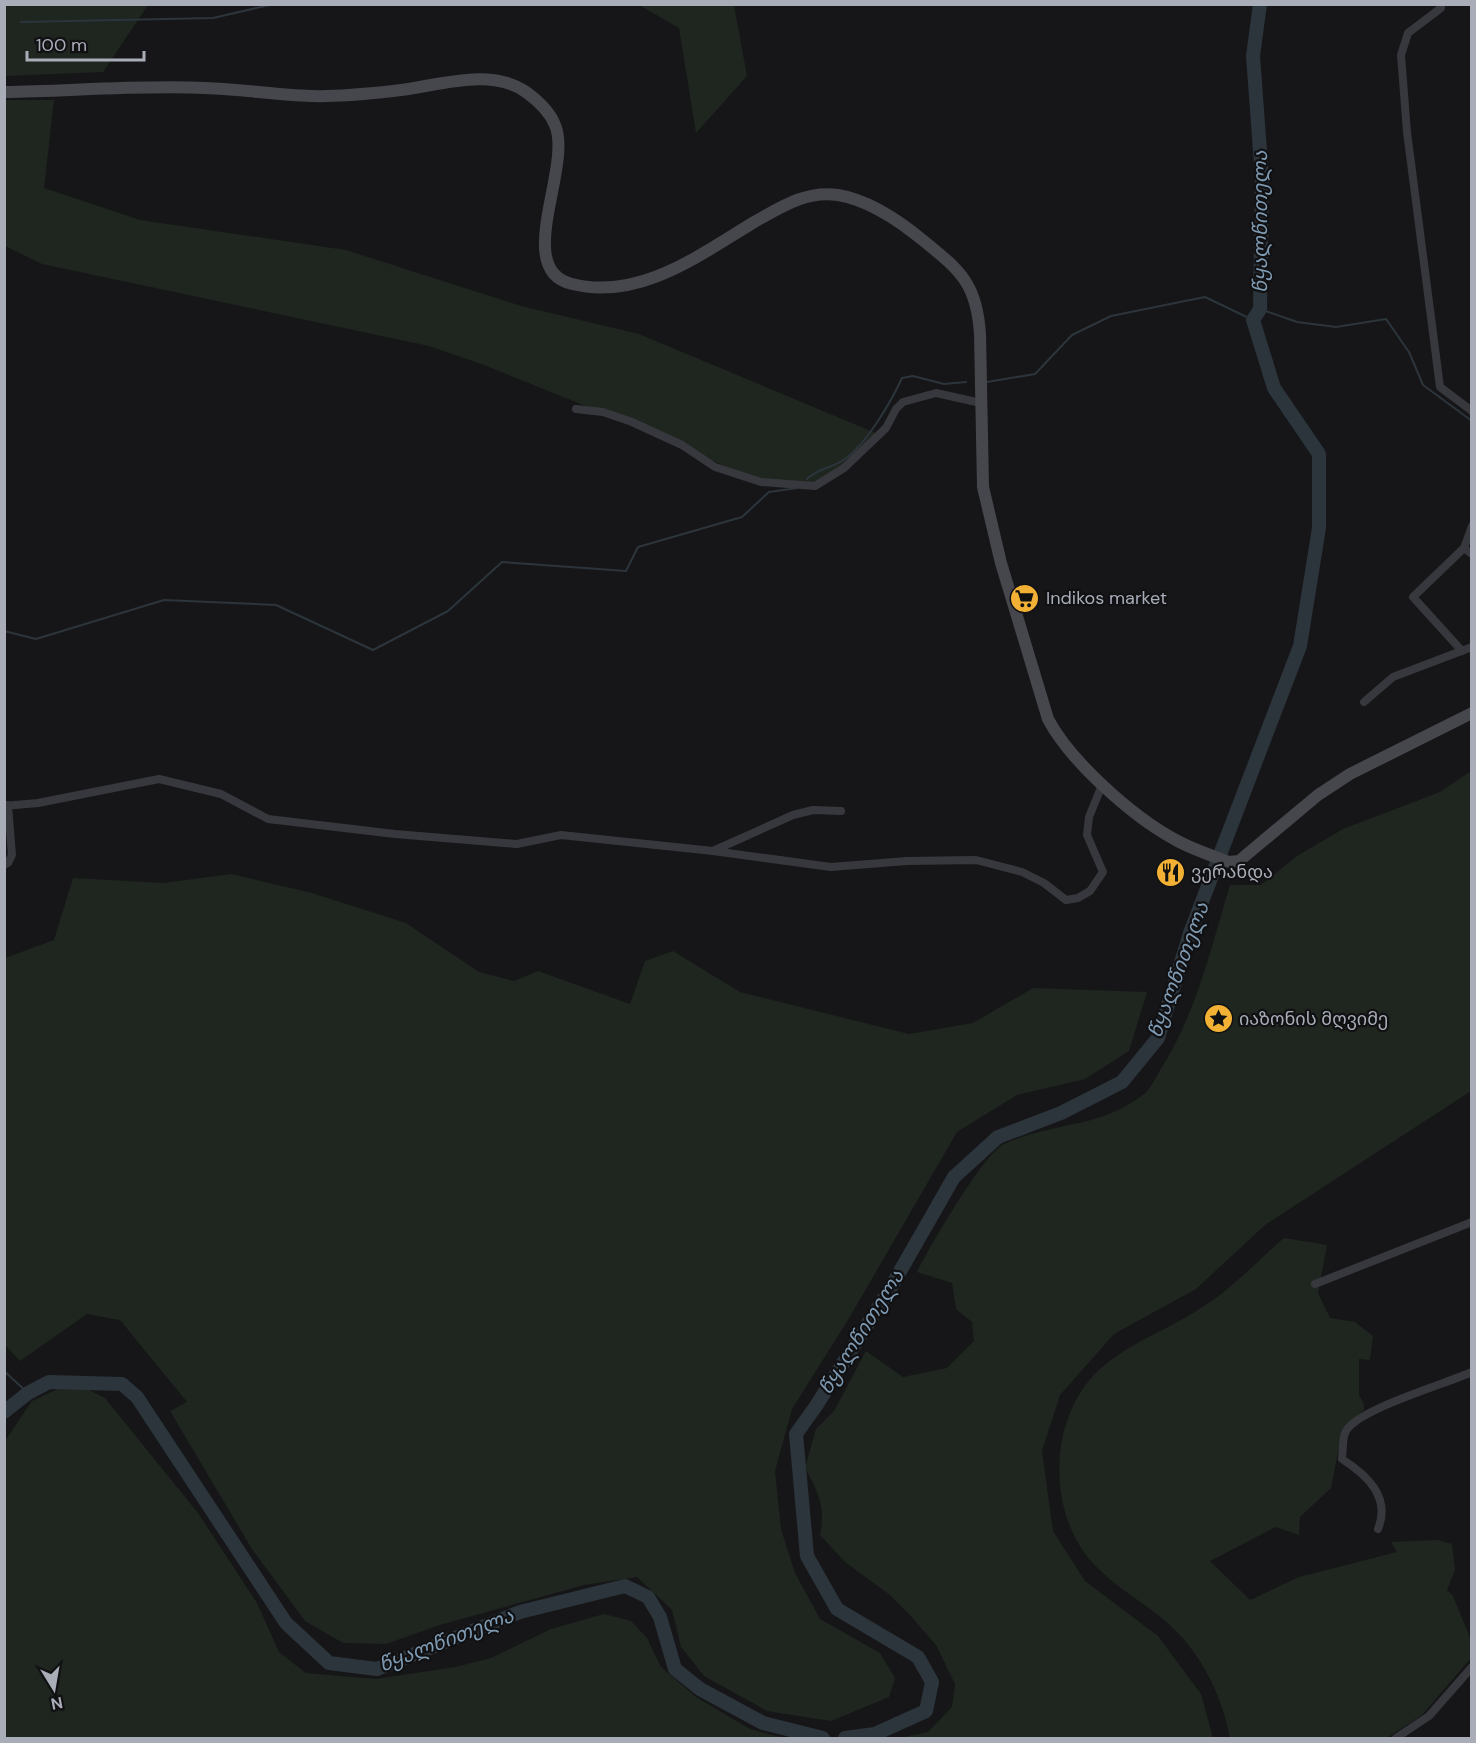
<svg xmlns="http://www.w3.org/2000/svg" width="1476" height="1743" font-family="'DM Sans','Noto Sans Georgian',sans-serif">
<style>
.green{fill:#1e261f}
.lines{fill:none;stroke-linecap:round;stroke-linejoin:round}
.stream{stroke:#2c353c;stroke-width:2}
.river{stroke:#2c353c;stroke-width:14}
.minor{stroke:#37383d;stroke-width:8}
.secondary{stroke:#45474d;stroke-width:12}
.labels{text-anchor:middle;stroke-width:4.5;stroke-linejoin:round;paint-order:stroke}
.poi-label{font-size:18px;fill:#a8adb8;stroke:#111113;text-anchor:start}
.water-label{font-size:20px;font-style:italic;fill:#7f9bb3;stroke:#111113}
</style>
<rect width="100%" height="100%" fill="#161618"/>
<path class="green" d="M4,5L5,4L148,5L103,72L5,76Z
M639,5H734L747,76L696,133L679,28Z
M4,100H54L44,188L140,220L346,250L521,306L639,334L878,434L845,466L818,481L804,484H763L660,436L484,365L429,346L42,264L5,246Z
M1471,771V1091L1265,1225L1196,1289L1114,1334L1060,1395L1042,1451L1053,1531L1085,1581L1158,1636L1201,1694L1213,1738H900L928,1732L952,1707L955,1684L936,1645L908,1613L890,1595L845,1562L820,1535C826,1508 818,1491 805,1468L816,1429L834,1411L866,1351L903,1377L947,1368L974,1341L972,1322L956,1309L952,1283L917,1272C929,1248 983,1154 1004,1144C1051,1122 1100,1129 1144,1094C1150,1089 1155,1079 1159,1072C1196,1015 1211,948 1230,885H1261L1297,856L1343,829L1440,792Z
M231,874L312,893L406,923L479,972L514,981L538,971L630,1004L645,961L673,951L740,992L909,1034L973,1023L1033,988L1147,992L1129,1051L1085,1079L1017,1095L957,1132L848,1320L792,1409L775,1471L781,1529L795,1573L820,1619L880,1653L895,1678L889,1697L831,1721L767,1711L704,1676L681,1647L672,1610L637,1577L584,1585L440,1625L386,1644L343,1643L305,1621L252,1549L170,1411L187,1402L120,1320L87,1314L20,1361L5,1345V958L54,940L73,878L164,883Z
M1284,1238L1327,1245L1318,1293L1330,1318L1355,1322L1373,1336L1370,1360L1359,1359V1395L1364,1404V1410L1342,1431L1331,1488L1300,1517L1299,1535L1276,1527L1210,1561L1250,1600L1299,1577L1397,1552L1391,1542L1437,1540L1452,1544L1455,1570L1447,1590L1453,1596L1471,1640V1658L1422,1715L1387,1738H1230C1223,1700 1205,1662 1179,1634C1153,1606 1116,1590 1091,1561C1048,1512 1049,1424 1093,1376C1124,1343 1168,1331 1204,1306C1233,1288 1258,1260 1284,1238Z
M83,1387L105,1398L198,1513L257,1603L279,1652L306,1673L376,1679L455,1667L491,1658L551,1629L604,1614L631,1621L647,1638L661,1667L696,1697L750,1729L784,1738H5V1441L32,1401L58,1389Z"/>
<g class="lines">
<path class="stream" d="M21,22L213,18L274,4
M1260,309L1297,322L1336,327L1386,319L1409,352L1423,385L1472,421
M987,382L1035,374L1072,335L1111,316L1205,297L1253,320
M807,479C818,468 833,468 845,459C867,443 891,402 902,378L913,376L944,384L966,382
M4,631L36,639L164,600L276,605L373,650L448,611L502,562L626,571L638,547L742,517L769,492L797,488
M4,1371L28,1393"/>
<path class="river" d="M4,1412L28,1393L49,1382L122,1384L137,1397L286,1623L329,1663L377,1669L520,1612L625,1586L648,1597L660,1617L675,1669L700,1689L763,1723L823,1738
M845,1738L875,1734L926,1711L932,1682L918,1657L837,1609L807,1556L796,1434L816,1406L891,1287L954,1177L998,1137L1061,1113L1122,1082L1158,1038L1190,933L1300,646L1319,528V454L1274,388L1253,320L1260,309L1262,178L1253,56L1260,4"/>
<path class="minor" d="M1441,4V8L1408,33L1401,55L1407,132L1440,387L1472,411
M576,409L603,412L632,422L682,445L715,467L761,482L815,486L844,468L886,428L896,409L903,402L936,393L981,403
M1464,548L1472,554
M1462,651L1413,597L1464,548L1472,526
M1364,702L1393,677L1472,647
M4,806L38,803L159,779L221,794L268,819L395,834L517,844L561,835L713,851L831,867L907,861L976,860L1022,872L1044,883L1066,900L1078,898L1090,891L1103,872L1087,835L1089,817L1102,785
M715,850L793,815L813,810L841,811
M4,865L8,863L12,855L8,805
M1315,1284L1472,1222
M1378,1529C1391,1497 1367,1475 1342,1459C1343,1451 1342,1438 1346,1431C1358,1409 1445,1384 1472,1372
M1396,1738L1429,1716L1472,1667"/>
<path class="secondary" d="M4,92C71,91 139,85 205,88C240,89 276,95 311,96C338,97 366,94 393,91C435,87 489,66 526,92C537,100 550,112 555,125C573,167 512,270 572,284C640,301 701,254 756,221C781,207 807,190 838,195C869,200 901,222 925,242C961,271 977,285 980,334L983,487L1001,563L1048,719C1070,761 1132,816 1174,839C1191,849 1211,855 1229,862L1239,861L1318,795L1350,774L1472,713"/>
</g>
<defs>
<symbol id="supermarket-disc" viewBox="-11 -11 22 22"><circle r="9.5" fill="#f2b134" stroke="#111113"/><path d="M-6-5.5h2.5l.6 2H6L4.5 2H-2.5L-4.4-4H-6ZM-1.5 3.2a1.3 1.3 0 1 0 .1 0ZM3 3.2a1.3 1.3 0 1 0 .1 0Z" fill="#111"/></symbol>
<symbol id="restaurant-disc" viewBox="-11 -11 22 22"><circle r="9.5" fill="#f2b134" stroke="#111113"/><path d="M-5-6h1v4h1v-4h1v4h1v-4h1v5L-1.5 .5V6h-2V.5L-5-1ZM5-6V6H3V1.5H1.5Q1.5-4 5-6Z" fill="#111"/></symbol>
<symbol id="sight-disc" viewBox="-11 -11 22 22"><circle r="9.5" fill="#f2b134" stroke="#111113"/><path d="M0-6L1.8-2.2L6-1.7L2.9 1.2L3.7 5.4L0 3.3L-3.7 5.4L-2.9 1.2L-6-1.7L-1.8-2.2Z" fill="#111"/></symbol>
</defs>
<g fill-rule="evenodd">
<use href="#supermarket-disc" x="1008" y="582" width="33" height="33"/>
<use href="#restaurant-disc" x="1154" y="856" width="33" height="33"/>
<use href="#sight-disc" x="1202" y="1002" width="33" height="33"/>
</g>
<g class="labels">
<g class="poi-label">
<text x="1046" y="604">Indikos market</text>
<text x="1191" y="878">ვერანდა</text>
<text x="1239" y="1025">იაზონის მღვიმე</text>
</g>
<g class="water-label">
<text transform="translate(1260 222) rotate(-90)" y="7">წყალწითელა</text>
<text transform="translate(1178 970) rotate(-70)" y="7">წყალწითელა</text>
<text transform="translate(861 1332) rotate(-58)" y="7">წყალწითელა</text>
<text transform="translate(446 1640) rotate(-21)" y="7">წყალწითელა</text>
</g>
</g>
<rect width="1476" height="1743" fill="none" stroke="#a8adb8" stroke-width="12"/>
<g transform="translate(54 1689) rotate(169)" stroke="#111113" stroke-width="4.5" paint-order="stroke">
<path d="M0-4.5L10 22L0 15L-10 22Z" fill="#a8adb8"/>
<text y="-9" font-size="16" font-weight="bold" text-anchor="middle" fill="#a8adb8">N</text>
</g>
<path d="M27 51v9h117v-9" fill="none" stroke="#a8adb8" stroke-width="3"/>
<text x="36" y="51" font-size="18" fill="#a8adb8" stroke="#111113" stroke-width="4.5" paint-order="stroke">100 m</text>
</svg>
